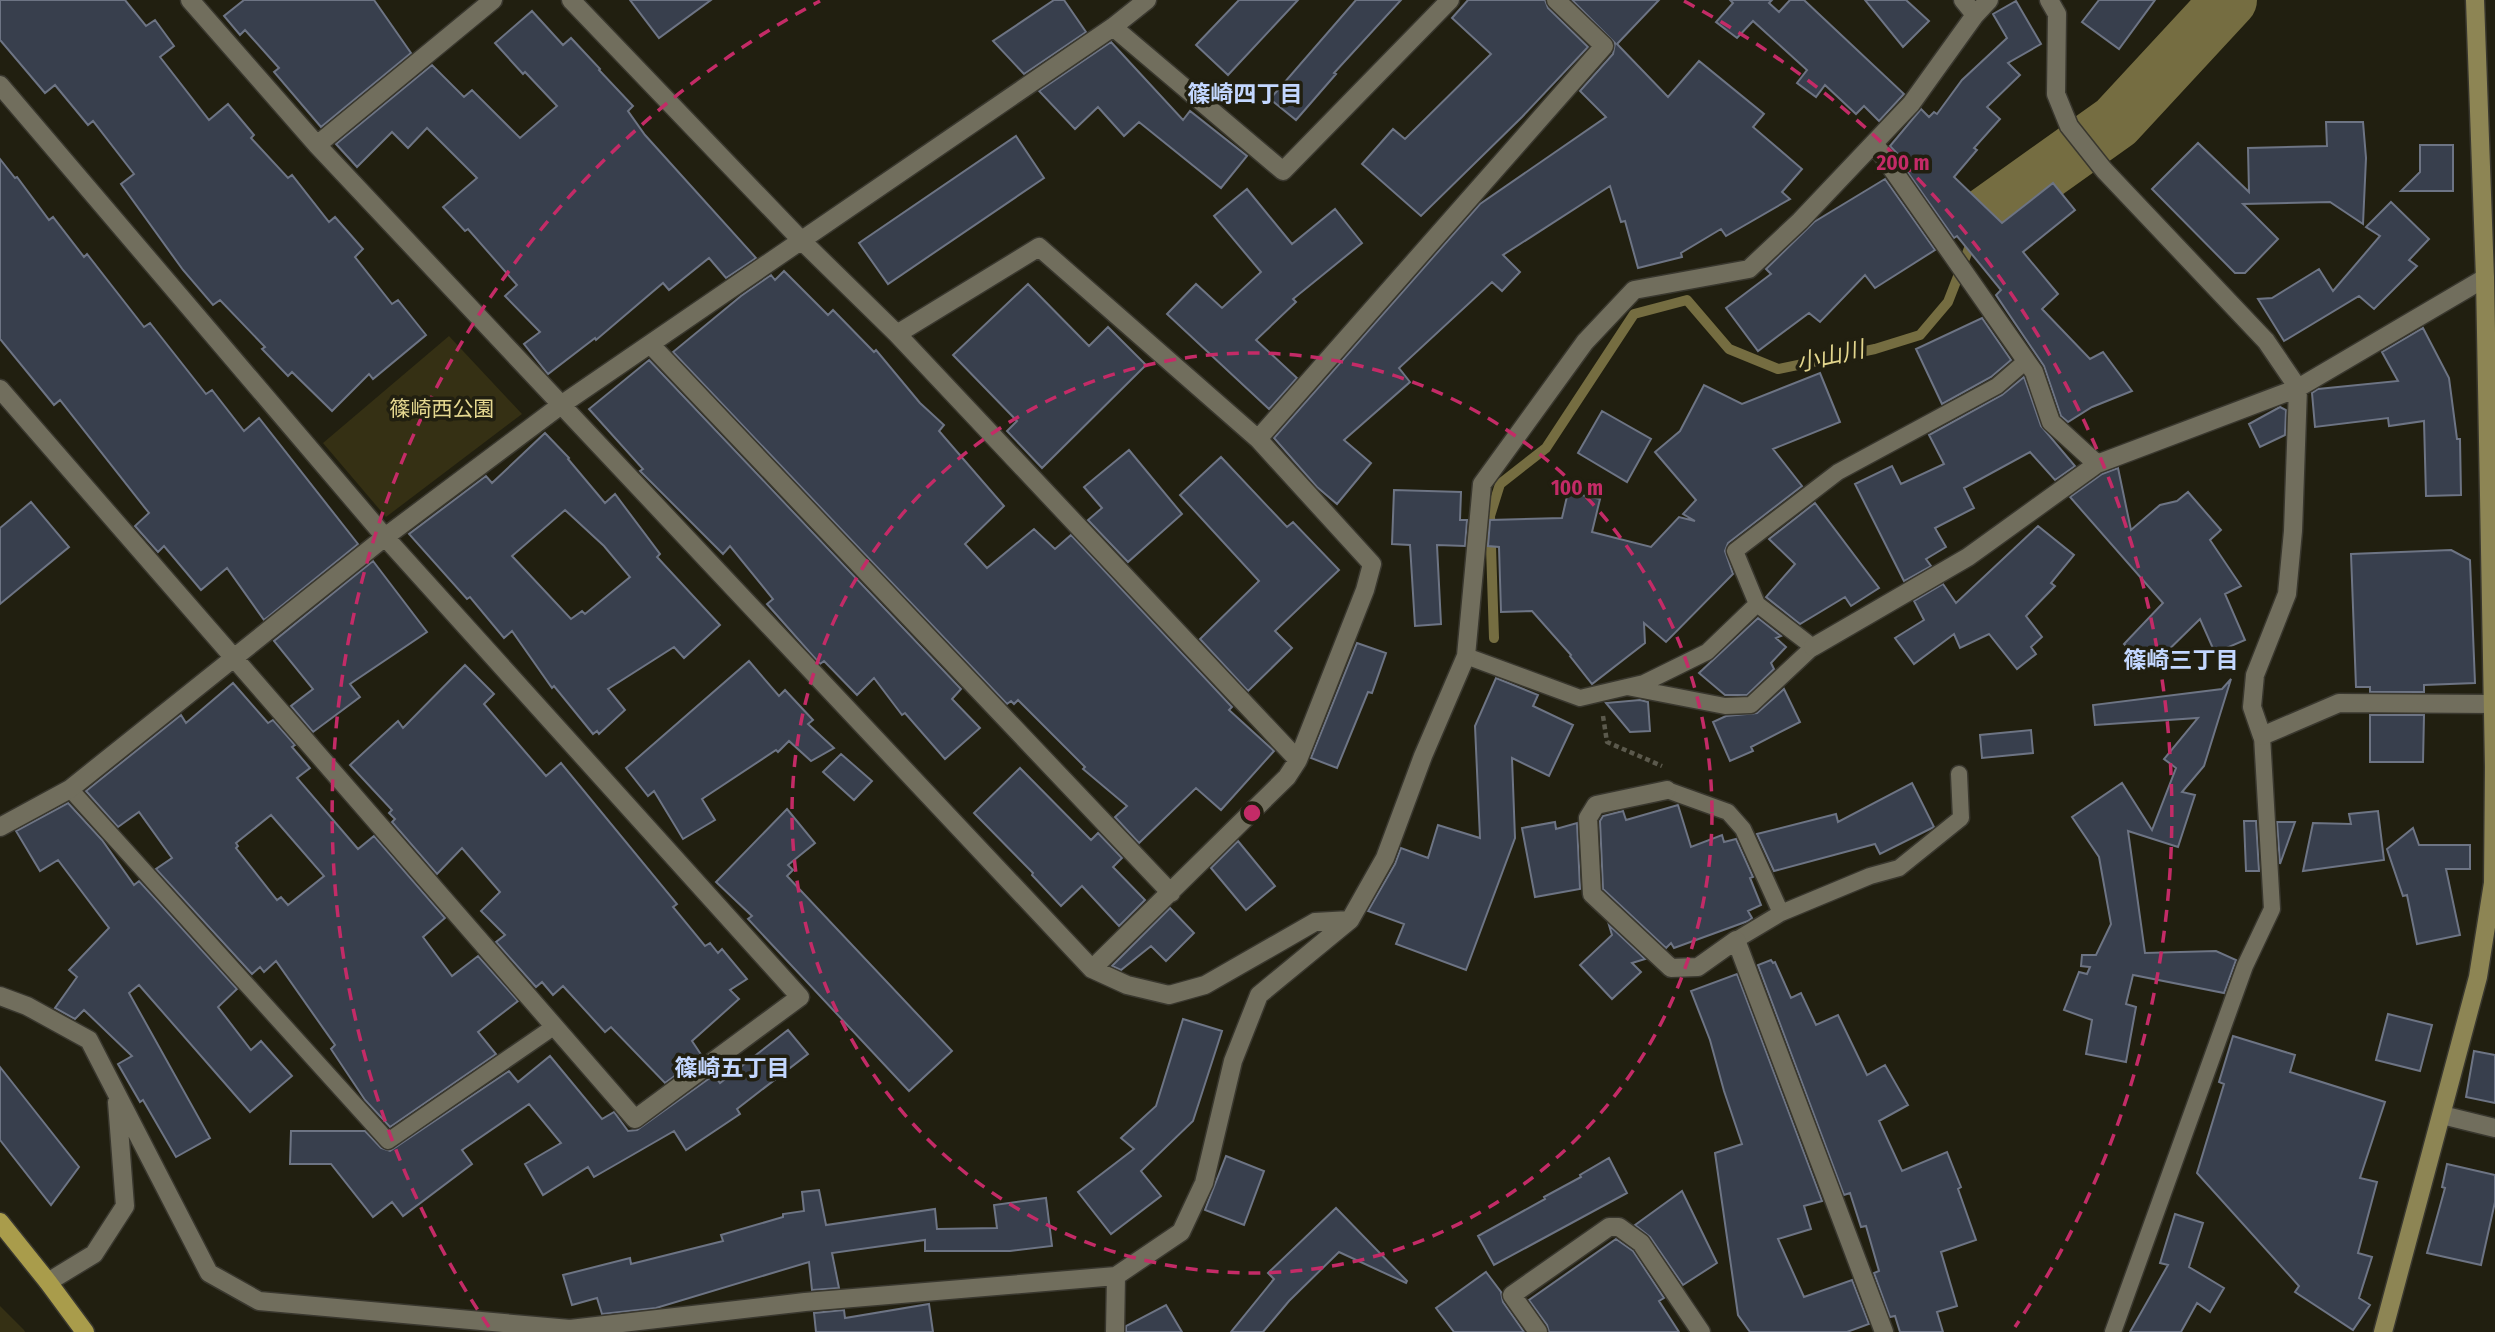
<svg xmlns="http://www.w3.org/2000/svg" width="2495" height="1332" font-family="'Fira Sans Condensed','Noto Sans JP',sans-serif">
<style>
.green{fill:#353014}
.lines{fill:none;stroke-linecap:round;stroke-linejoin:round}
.stream{stroke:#756d41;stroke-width:10}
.river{stroke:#756d41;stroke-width:56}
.building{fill:#383f4d;stroke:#6d7484;stroke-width:2;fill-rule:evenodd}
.lane-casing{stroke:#39372e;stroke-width:19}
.street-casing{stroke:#39372e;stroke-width:21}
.secondary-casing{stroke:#39372e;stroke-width:21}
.primary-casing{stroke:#39372e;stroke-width:21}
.path{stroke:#5b594c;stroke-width:4.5;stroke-dasharray:5 3.5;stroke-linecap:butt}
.lane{stroke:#716e5d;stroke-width:16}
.street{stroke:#716e5d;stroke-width:18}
.secondary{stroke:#8d8554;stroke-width:18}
.primary{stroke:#a99c4b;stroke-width:18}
.ring{fill:none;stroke:#c42b67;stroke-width:3.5;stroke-dasharray:12 9}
.labels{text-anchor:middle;stroke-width:7;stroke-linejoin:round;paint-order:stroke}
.park-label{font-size:21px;fill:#e5d890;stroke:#211f10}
.neighbourhood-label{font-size:23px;font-weight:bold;fill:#c3d7ff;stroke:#211f10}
.water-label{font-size:23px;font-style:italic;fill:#e2d58d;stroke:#211f10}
.centre{fill:#c42b67;stroke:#211f10;stroke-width:3.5}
.ring-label{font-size:21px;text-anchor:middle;font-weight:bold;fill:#c42b67;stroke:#211f10;stroke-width:7;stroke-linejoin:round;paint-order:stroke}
</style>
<rect width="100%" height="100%" fill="#211f10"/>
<path class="green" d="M449,336L522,414L386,517L323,443Z
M0,1306L24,1330L25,1332H0Z"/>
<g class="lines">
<path class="stream" d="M1494,638L1490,516L1500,484L1546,448L1634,314L1687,300L1729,349L1778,369L1875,349L1920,335L1948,302L1973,238"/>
<path class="river" d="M1980,219L2116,122L2229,0"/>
</g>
<path class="building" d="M0,0H125L146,26L155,20L174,46L160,57L209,120L228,104L254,135L251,138L288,178L292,175L329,222L335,217L363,249L355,257L392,304L398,300L426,335L373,379L369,374L332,411L292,372L288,376L262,349L265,347L220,300L213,305L183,270L121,184L134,174L93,121L88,125L55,85L45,93L0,40Z
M244,0H374L411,53L321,127L274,72L279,68L245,30L240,35L224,16Z
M630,0H711L659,38Z
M1054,0H1064L1086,32L1024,74L993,41Z
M1239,0H1298L1228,75L1196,45Z
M1356,0H1401L1334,73L1336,74L1296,120L1270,99Z
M1468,0H1545L1548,8L1588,47L1522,117L1421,216L1362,164L1393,129L1405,139L1491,54L1452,18Z
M1572,0H1659L1617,44L1668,97L1699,61L1764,114L1753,127L1802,169L1782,192L1790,199L1726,236L1721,229L1681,253L1682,257L1638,268L1625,221L1621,222L1610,186L1503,255L1520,272L1502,291L1492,282L1399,368L1410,382L1344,440L1371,463L1337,504L1317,487L1274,438L1480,204L1606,117L1580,91L1613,54L1615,43Z
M1730,0H1772L1769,3L1779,12L1790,0H1804L1904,94L1879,121L1864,106L1856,114L1825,85L1816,97L1797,83L1807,70L1753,21L1737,38L1716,22L1733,3Z
M1865,0H1906L1929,21L1903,47Z
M2099,0H2155L2119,49L2082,22Z
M2016,1L2041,44L2008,63L2020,75L1987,107L2000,119L1974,148L1977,150L1954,177L2002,223L2053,183L2075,210L2023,252L2058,294L2042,309L2090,359L2103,352L2132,391L2092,407L2068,422L2061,416L2044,366L1996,295L2001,290L1957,236L1954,238L1904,167L1908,165L1890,146L1921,109L1929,117L1934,112L1937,114L1962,80L2007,38L1993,14Z
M532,11L563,45L571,38L600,69L599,70L633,106L628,111L645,135L756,258L726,278L709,258L669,290L663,283L596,340L595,338L548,374L524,344L540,332L505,296L517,285L468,229L465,231L443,207L477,178L427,128L408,148L392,132L357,167L336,144L432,65L464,97L472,90L520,138L557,106L525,72L523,74L495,43Z
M1111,42L1183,120L1190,111L1247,156L1221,188L1139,122L1124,136L1098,107L1075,129L1039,91Z
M2326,122H2363L2366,158L2363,224L2330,202L2243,204L2278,239L2245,273H2235L2152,189L2198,143L2249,192L2248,148L2327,146Z
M1016,136L1044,178L888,284L859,243Z
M2420,145H2453V191H2401L2420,172Z
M0,159L15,178L17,177L49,220L53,217L84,257L87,254L144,327L150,323L206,394L212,390L244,431L259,418L358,544L264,620L227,568L201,590L164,546L158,552L135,526L149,513L60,400L54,405L0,339Z
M1885,179L1935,250L1875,288L1865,275L1820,322L1809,313L1758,351L1726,308L1771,274L1766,269L1814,222Z
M1247,189L1292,244L1335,209L1362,243L1293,299L1296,302L1256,340L1297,378L1269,409L1167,314L1196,284L1222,308L1261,272L1214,216Z
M2391,202L2429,239L2409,260L2417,266L2374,309L2359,296L2284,341L2258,299L2272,298L2319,269L2333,291L2380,236L2366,227Z
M784,271L828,315L833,310L874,352L876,350L920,403L944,425L939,431L1004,506L965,544L987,568L1034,529L1055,549L1071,535L1232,707L1229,710L1274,751L1221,810L1196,788L1139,843L1115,817L1127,806L1083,769L1085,767L1018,700L1014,704L1011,701L1007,704L673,352L741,296L771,275L775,280Z
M1028,284L1089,346L1108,327L1146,365L1042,468L1007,431L1017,421L953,355Z
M1982,318L2011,360L1991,377L1942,404L1916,349Z
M2423,328L2449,378L2457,439H2460L2461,495L2426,496L2424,421L2389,426L2388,418L2315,427L2312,393L2318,389L2398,381L2382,352Z
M649,360L961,689L952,699L980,728L945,759L905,713L902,715L874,678L857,695L824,661L820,664L767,604L773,599L730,546L723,554L640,471L643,469L589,409Z
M1820,373L1840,422L1773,449L1802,486L1728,543L1725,551L1733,574L1666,642L1644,623L1645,643L1592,684L1570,656L1571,655L1532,611L1501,612L1499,547L1488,546L1490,520L1562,518L1568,492L1600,499L1592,532L1651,547L1679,517L1695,521L1683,514L1696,500L1655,452L1680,431L1704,385L1742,404Z
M2024,377L2041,426L2075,466L2055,480L2030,452L1964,488L1974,508L1935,528L1946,547L1926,559L1931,566L1904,581L1855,484L1892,466L1901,484L1944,464L1929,435L2002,395Z
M2280,407L2286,410L2285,435L2260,447L2249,424Z
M1602,411L1651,439L1627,482L1578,453Z
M545,433L569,458L568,459L605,503L615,494L660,554L657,557L720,625L684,658L674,647L608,689L625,710L599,734L597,731L593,734L554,686L552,688L512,631L504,638L470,597L467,599L409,534L486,476L492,483ZM565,510L604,546L630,577L585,614L582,611L571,619L512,556Z
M1129,450L1182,514L1128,562L1088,520L1102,508L1084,487Z
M1221,457L1287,527L1293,522L1339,570L1275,631L1292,648L1248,691L1200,639L1259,581L1180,495Z
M2118,468L2131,530L2160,505L2177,501L2188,492L2221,530L2210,540L2241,586L2225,594L2245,640L2215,653L2200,619L2149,669L2124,644L2163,603L2070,497L2102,474Z
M1394,490L1461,492L1460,520H1467L1465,546L1437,545L1441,624L1415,626L1410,545L1392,544Z
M31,502L69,547L0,604V528Z
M1815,503L1879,588L1851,606L1845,597L1800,624L1766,597L1795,564L1769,539Z
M2038,526L2074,555L2051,583L2055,586L2026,616L2042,637L2031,647L2036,654L2017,669L1989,634L1960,648L1954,634L1914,664L1895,638L1924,620L1914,601L1943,584L1956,603Z
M2451,550L2470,560L2475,683L2424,685V692H2370V687H2356L2351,554Z
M373,561L427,632L350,684L360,697L313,732L291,706L313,689L274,641Z
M1758,618L1781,636L1776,638L1786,647L1771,663L1774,669L1747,695H1725L1699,673Z
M1357,643L1386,653L1372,693L1368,692L1337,768L1311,758Z
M749,661L779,696L785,690L813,720L808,724L834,748L811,761L789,741L778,752L776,750L702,799L715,820L683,839L654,791L648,796L626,768Z
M465,665L494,694L484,704L546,776L561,763L677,904L673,907L705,946L710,943L718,953L722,949L747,979L730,990L739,999L692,1041L702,1056L665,1083L611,1027L605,1032L563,986L553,995L542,982L536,987L496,942L505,935L481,911L500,892L462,848L437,874L392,822L395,819L389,813L392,810L350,765L398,721L403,728Z
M1496,678L1538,695L1533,706L1573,725L1549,776L1512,758L1515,838L1466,970L1396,944L1404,924L1368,911L1395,864L1401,848L1428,858L1438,825L1480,838L1475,726Z
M2231,679L2204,766L2182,792L2195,795L2178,847L2128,831L2145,953L2216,951L2236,960L2224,993L2133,975L2126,1004L2136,1007L2126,1062L2086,1054L2092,1020L2064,1010L2079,972L2087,974L2090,967L2081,966L2082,955H2096L2111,924L2099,857L2072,817L2122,783L2152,830L2176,768L2164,759L2198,718L2095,725L2093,705L2222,689Z
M233,683L268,723L273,720L295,745L292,747L310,768L297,778L358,849L374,836L445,918L423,937L452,976L478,956L518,1001L478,1032L496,1054L390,1127L365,1100L331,1049L335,1045L276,961L264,972L260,967L252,974L156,869L172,858L139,812L118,827L86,791L181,715L186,723ZM271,815L324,876L288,905L281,897L277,900L236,848L238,846L236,843Z
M1784,689L1800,722L1751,747L1753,751L1730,761L1713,722L1726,716L1757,713Z
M1640,700L1648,702L1650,731L1630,732L1606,703Z
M2370,715H2424L2423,762H2370Z
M2031,730L2033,753L1982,758L1980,735Z
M841,754L872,781L854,800L823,772Z
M1020,768L1091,840L1098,833L1122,858L1113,867L1145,900L1119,926L1082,886L1061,906L1032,875L1033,873L974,813Z
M1912,783L1934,827L1880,854L1875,844L1774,871L1757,834L1836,814L1838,822Z
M68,803L102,840L134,885L139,881L237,989L218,1007L251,1050L261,1041L292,1076L250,1112L139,985L129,993L210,1138L176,1157L143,1100L140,1102L118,1064L132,1056L84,1010L75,1019L55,1008L77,977L69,970L109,928L58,860L40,871L16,831Z
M1678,805L1691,847L1722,835L1724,842L1736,839L1753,877L1750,878L1761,905L1748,911L1752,918L1748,921L1674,948L1671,943L1666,948L1603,889L1600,821L1603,816L1623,811L1626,820Z
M787,809L815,843L788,865L793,870L787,876L952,1051L909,1091L748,919L752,916L716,882Z
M2378,811L2384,860L2303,871L2313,823L2351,824L2349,814Z
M2244,821H2256L2259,871H2246Z
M1555,822L1556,829L1577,823L1580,889L1535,897L1522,828Z
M2277,822H2295L2280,864Z
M2413,828L2419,845H2470V869H2446L2460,935L2417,944L2407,895L2403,896L2387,849Z
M1238,841L1275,886L1246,910L1211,868Z
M1170,908L1194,933L1166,961L1151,946L1121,970L1112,966Z
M1609,925L1645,959L1632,963L1641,972L1612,999L1580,965L1612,935Z
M1771,960L1773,963L1775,962L1791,998L1801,993L1816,1025L1838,1015L1867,1075L1885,1065L1908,1105L1879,1121L1902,1171L1947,1152L1961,1187L1958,1189L1976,1240L1941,1252L1957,1306L1937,1312L1943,1332H1900L1895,1316L1890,1317L1874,1273L1879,1271L1866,1226L1861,1227L1850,1193L1844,1195L1758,965Z
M1737,974L1822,1201L1804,1206L1811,1229L1778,1239L1804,1297L1852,1280L1869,1324L1847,1332H1750L1738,1315L1715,1153L1742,1144L1724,1091L1710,1040L1691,991Z
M2388,1014L2432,1025L2420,1071L2376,1060Z
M1183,1019L1222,1031L1193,1121L1141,1171L1161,1196L1111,1234L1078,1192L1134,1149L1121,1138L1156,1106Z
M788,1030L808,1054L737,1109L740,1114L686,1150L674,1131L594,1177L588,1167L543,1195L525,1164L561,1143L529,1104L462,1150L472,1164L403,1216L392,1202L373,1217L331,1164H290L291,1131H365L381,1148L390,1151L509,1071L518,1082L550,1056L602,1119L614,1112L628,1131L637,1130L714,1075L720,1083Z
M2233,1036L2295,1055L2290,1072L2385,1102L2360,1178L2377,1182L2358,1253L2372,1257L2359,1298L2370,1305L2353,1330L2295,1292L2299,1286L2197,1173L2224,1084L2219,1082Z
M2474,1051L2495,1055V1103L2466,1097Z
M0,1067L79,1167L51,1205L0,1140Z
M1226,1156L1264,1171L1244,1225L1205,1210Z
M1609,1158L1627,1193L1494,1265L1478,1236L1545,1199L1544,1197L1581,1177L1580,1175Z
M2447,1164L2495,1175V1202L2481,1265L2427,1253L2445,1188L2442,1187Z
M819,1190L826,1225L935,1209L937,1229L997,1228L994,1205L1046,1198L1052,1246L1010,1251H925V1240L832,1253L839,1288L812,1290L809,1262L656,1308L602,1314L597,1298L572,1305L563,1275L630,1258L631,1264L723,1241L721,1235L783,1217V1214L804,1211L802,1192Z
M1682,1191L1717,1263L1683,1285L1650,1237L1635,1225Z
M1336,1208L1407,1281L1406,1283L1339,1252L1289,1301L1263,1332H1231L1274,1279L1268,1273Z
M2175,1214L2203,1223L2189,1267L2224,1288L2210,1312L2197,1303L2181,1332H2130L2168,1265L2160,1263Z
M1616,1239L1633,1251L1664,1298L1659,1301L1679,1332H1549L1547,1325L1529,1300Z
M1486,1272L1501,1292L1503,1302L1524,1332H1454L1436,1308Z
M929,1304L933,1332H816L814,1313L844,1310L845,1318Z
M1166,1305L1182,1332H1126V1326Z"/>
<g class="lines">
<defs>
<path id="lane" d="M1466,656L1580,698L1644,683L1707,652L1757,604
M1627,687L1725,706L1751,705L1813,647L1757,604L1735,551L1838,472L1997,386L2026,361
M70,789L388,1141L555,1026
M1667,790L1728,812L1743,829L1781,913
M1736,940L1781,913L1870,876L1899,868L1961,818L1959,774
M2113,1332L2245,966L2272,909L2262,736"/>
<path id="street" d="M190,0L317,145L1092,969L1127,985L1169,995L1205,985L1315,922L1350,920
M571,0L801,240L897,334L1298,760
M1963,0L1975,15
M2049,0L2057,14L2056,94L2069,126L2104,170L2266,341L2298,388L2293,531L2287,594L2255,675L2252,707L2262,736L2339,703L2493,704
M1113,27L1283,171L1450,0
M0,85L385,537L800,997L635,1119L0,389
M1874,143L2034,372L2051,422L2097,464
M317,145L493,0
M897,334L1039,247L1258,439L1372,564L1365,590L1298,760L1287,777L1092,969
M650,344L1171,893
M1258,439L1604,46L1556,0
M1813,647L1968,557L2097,464L2298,388L2485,278
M1667,790L1596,805L1588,818L1592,894L1671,968L1698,967L1736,940L1884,1332
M0,827L70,789L385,537L561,405L1113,27L1147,0
M0,996L27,1006L89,1040L209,1273L259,1301L570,1329L805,1302L1116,1276L1181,1232L1204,1183L1233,1061L1259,995L1350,920L1385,858L1423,756L1466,656L1482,484L1585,342L1634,290L1749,269L1800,221L1911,104L1975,15L1989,0
M2442,1115L2495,1128
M48,1282L94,1254L125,1206L117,1102
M1115,1332L1116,1276
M1538,1332L1512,1295L1609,1227H1619L1641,1243L1701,1332"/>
<path id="secondary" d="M2383,1332L2478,977L2493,883L2494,767L2485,278L2475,0"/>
<path id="primary" d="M0,1222L48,1282L85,1332"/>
</defs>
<use href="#lane" class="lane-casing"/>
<use href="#street" class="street-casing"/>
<use href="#secondary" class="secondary-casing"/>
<use href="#primary" class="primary-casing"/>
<path class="path" d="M1603,716L1607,742L1662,766"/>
<use href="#lane" class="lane"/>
<use href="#street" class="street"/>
<use href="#secondary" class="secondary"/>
<use href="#primary" class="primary"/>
</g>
<g class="ring">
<circle cx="1252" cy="813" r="460"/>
<path d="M489 1327A920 920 0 0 1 820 1M1684 1A920 920 0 0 1 2015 1327"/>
</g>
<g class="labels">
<g class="park-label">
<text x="442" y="416">篠崎西公園</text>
</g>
<g class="neighbourhood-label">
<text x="1245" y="102">篠崎四丁目</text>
<text x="2181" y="668">篠崎三丁目</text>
<text x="732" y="1076">篠崎五丁目</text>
</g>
<g class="water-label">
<text transform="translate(1830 356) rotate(-13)" y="8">小山川</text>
</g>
</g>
<circle cx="1252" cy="813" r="10" class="centre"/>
<g class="ring-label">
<text x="1903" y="170">200 m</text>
<text x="1577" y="495">100 m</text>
</g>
</svg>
